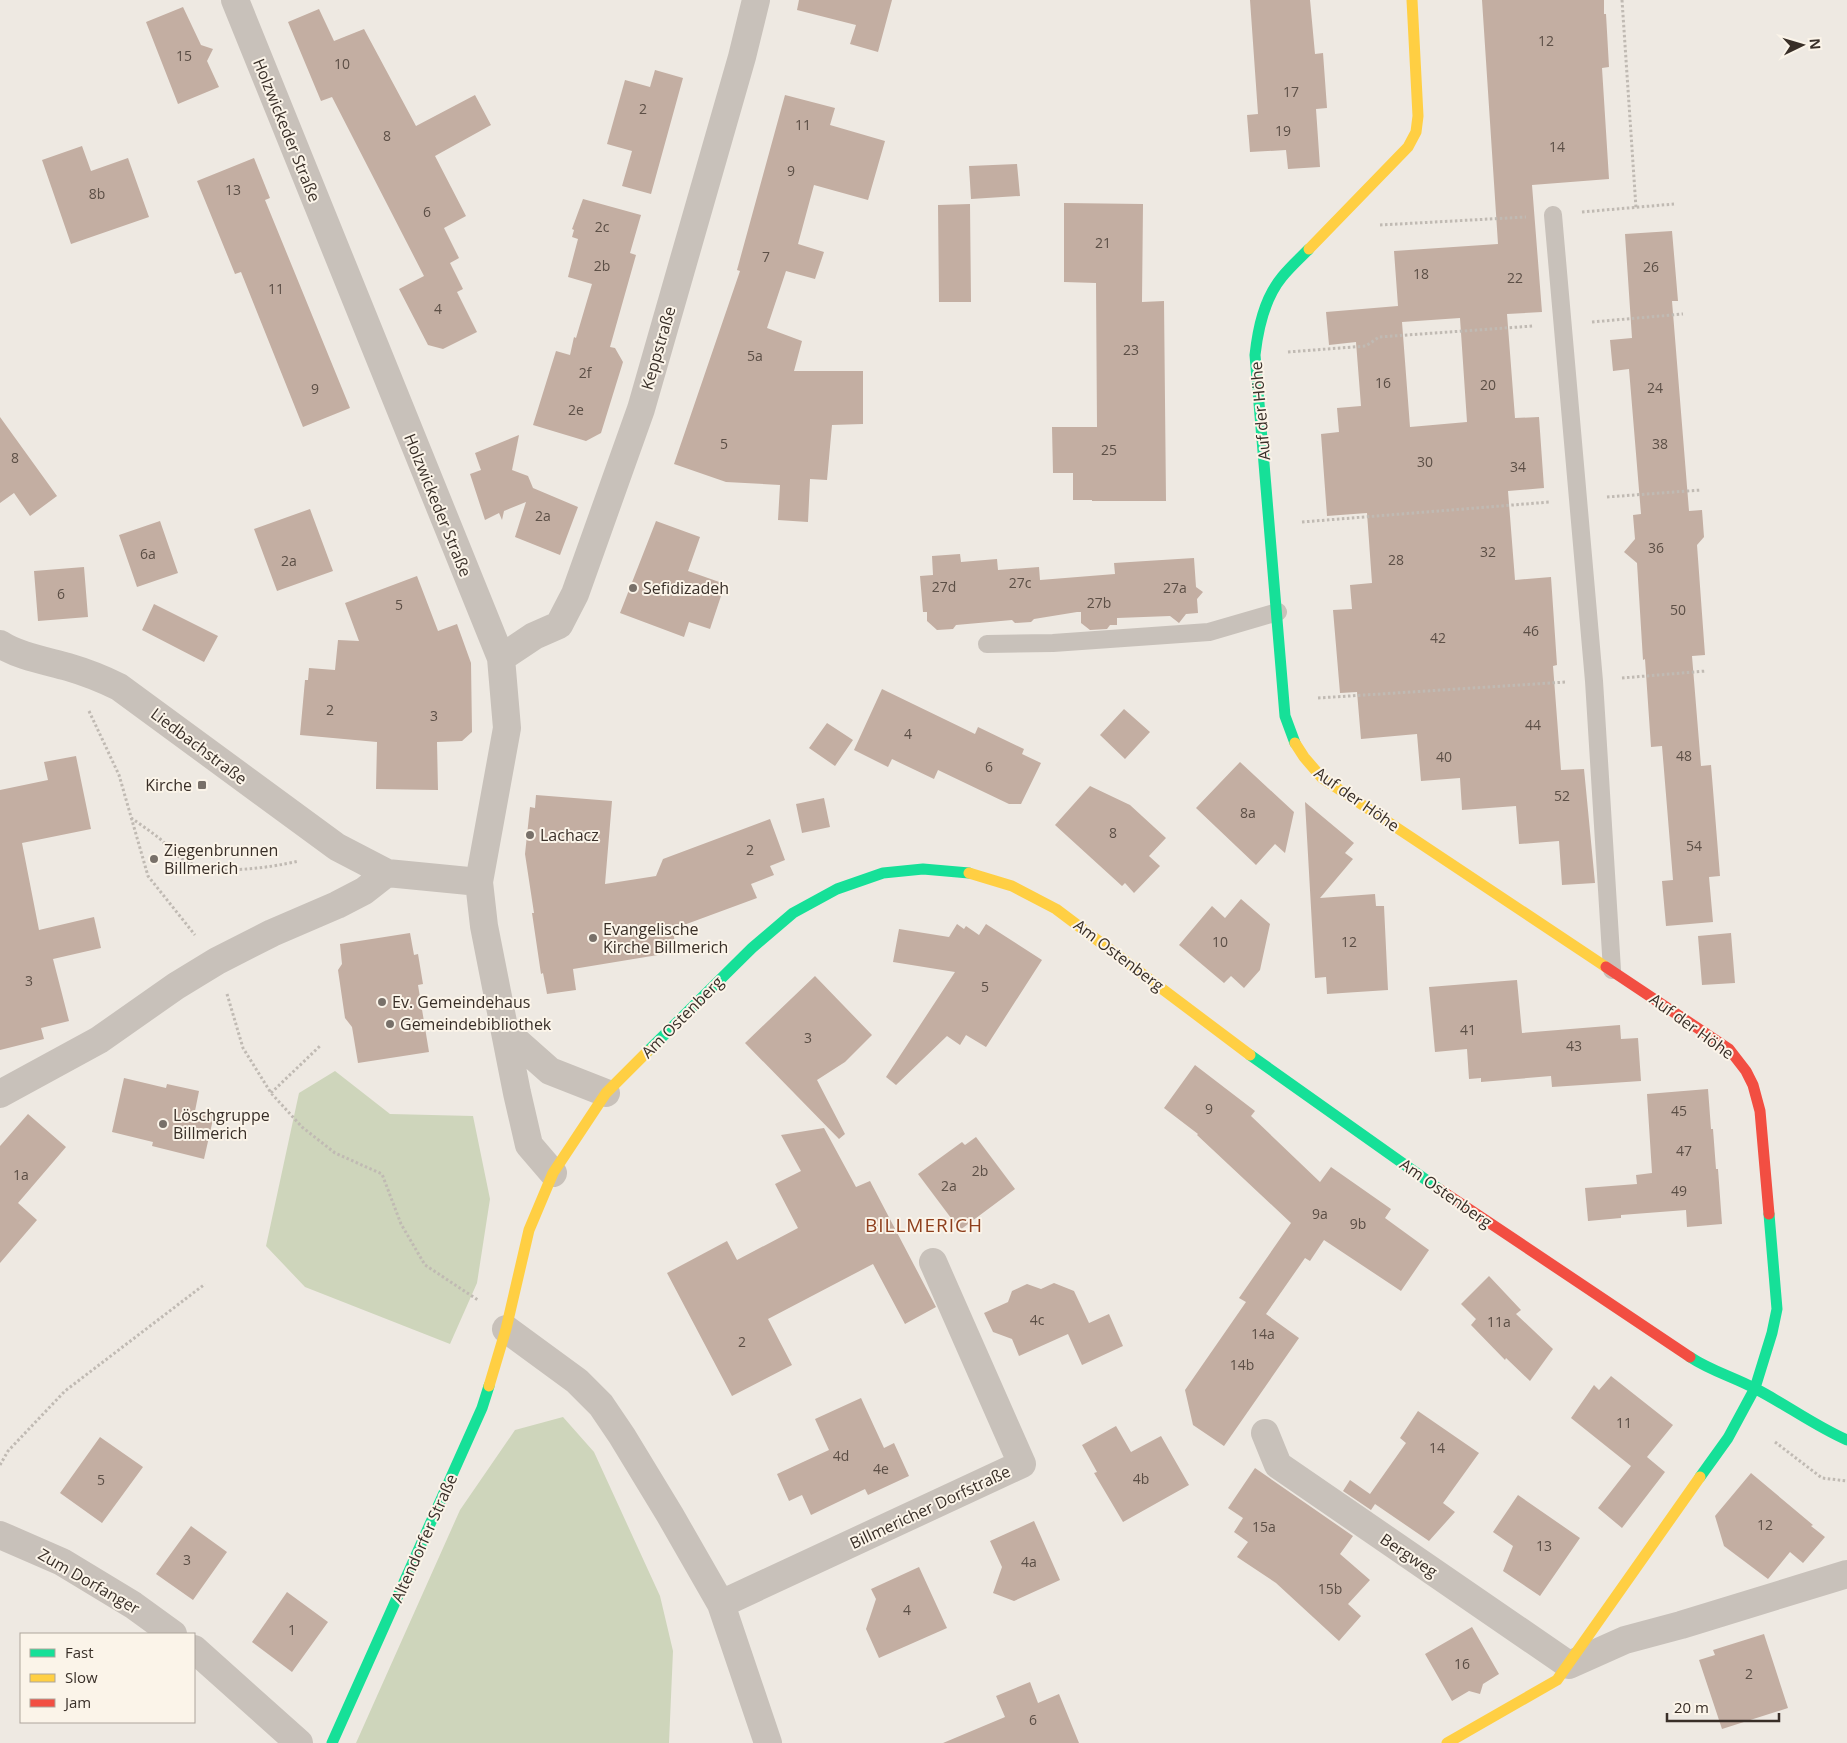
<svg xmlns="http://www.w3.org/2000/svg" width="1847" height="1743" font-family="'Open Sans',sans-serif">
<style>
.green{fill:#ced5bb}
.building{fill:#c3aea2;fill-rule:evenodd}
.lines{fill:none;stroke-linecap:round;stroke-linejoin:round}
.path{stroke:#c0bab3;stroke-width:3;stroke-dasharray:2.5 2.5;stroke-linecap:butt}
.lane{stroke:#c8c1ba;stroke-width:18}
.street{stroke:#c8c1ba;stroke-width:28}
.fast{stroke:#16e098;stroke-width:11}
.slow{stroke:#ffcf43;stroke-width:11}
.jam{stroke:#f24e42;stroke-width:11}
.poi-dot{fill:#787069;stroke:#fbf4e9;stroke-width:2}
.labels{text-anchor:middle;stroke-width:4;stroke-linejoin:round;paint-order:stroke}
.number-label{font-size:14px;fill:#5c4f46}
.street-label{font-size:16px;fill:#392f28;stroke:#fbf4e9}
.poi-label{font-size:16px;fill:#392f28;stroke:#fbf4e9;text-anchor:start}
.quarter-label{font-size:19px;letter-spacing:1px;fill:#8e3e1c;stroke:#fbf4e9}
</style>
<rect width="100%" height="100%" fill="#eee9e2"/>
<path class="green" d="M335,1071L390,1114L473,1116L490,1199L477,1283L450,1344L305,1287L266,1246L299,1093Z
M563,1417L594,1452L660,1596L673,1651L669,1743H356L460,1510L515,1430Z"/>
<path class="building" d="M799,0H892L878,52L850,44L856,25L797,10Z
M1250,0H1310L1315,54L1323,53L1327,108L1316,109L1320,167L1288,169L1286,150L1250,152L1247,115L1258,114Z
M1482,0H1604V14H1606L1609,67L1602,68L1609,179L1532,185L1542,312L1507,314L1515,418L1539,417L1544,488L1508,491L1515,580L1551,577L1557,665L1553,666L1561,770L1584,769L1595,883L1562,885L1559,841L1519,844L1516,806L1462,810L1460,778L1421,781L1417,734L1361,739L1357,692L1340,693L1333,610L1352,609L1350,585L1372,583L1367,513L1327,516L1321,434L1339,432L1337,408L1361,406L1356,342L1329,345L1326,312L1398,306L1394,251L1498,244ZM1460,318L1467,422L1410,427L1402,322Z
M183,7L201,45L213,49L207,61L219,87L178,104L146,22Z
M319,9L334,41L364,29L416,126L475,95L491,125L435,156L466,216L444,228L459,258L450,263L463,289L457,292L477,332L443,349L428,345L399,289L424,276L332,97L321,101L288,22Z
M655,70L683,78L651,194L622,186L632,151L607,144L625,80L650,87Z
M785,95L835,108L830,125L885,141L868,200L814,185L798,244L824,252L815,279L786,271L767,328L802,341L794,371H863V424L832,425L827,480L810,479L808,522L778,520L780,485L726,482L674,464L740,271L737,270Z
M82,146L91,171L128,158L149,217L71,244L42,160Z
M254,158L270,198L265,200L350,408L303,427L241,272L235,274L197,181Z
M1017,164L1020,196L971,199L969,166Z
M583,199L641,215L630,253L636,255L610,347L615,348L623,362L601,433L586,441L533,425L556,351L570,355L574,337L576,338L592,284L568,277L578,239L572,237L574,230L572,229Z
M1064,203L1143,204L1142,302L1164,301L1166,501H1092V500H1073V473H1053L1052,427H1097L1096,283L1064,282Z
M970,204L971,302H939L938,205Z
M1672,231L1678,301H1672L1689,511L1702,510L1704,537L1697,545L1705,655L1692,656L1701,766L1711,765L1720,876L1709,877L1713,922L1666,926L1662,881L1673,880L1662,746L1651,747L1645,659L1643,660L1637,563L1624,552L1635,539L1633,515L1641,514L1629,369L1613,371L1610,340L1632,338L1625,234Z
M0,417L57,496L30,516L14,493L0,503Z
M519,435L512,470L528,476L533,488L578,507L560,555L515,537L526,502L504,511L502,520L499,513L485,520L470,474L481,470L475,453Z
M310,509L333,571L277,591L254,529Z
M160,521L178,573L137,587L119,535Z
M656,521L700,537L688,571L725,584L710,629L689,622L684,637L620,613Z
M960,554L961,562L997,559L998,570L1039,567L1040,580L1115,574L1114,563L1194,558L1196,587L1203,592L1197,599L1198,613L1186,614L1179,623L1170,616L1117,618V625H1110L1107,629L1090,630L1081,623V612H1077L1034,619L1031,622L1015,623L1012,620L956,625L953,629L937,630L927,621V612H923L920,576L933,575L932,556Z
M84,567L88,617L38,621L34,571Z
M417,576L438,631L457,624L471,663L472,732L462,741L437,742L438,790L376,789L377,742L300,735L305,680H308L309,668L335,670L338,640L359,641L345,603Z
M154,604L218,636L204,662L142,630Z
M882,689L975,734L978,727L1024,749L1022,754L1041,763L1021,804H1009L938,770L934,779L892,759L888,767L854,750Z
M1124,709L1150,732L1125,759L1100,735Z
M827,723L853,740L835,766L809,748Z
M76,756L91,829L22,843L39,930L94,917L101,948L53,959L69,1021L41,1028L44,1039L0,1050V790L48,780L44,762Z
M1240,762L1294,812L1285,853L1275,844L1256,865L1196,808Z
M1090,786L1130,805L1166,838L1149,856L1160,866L1134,893L1125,883L1122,886L1055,825Z
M536,795L612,801L605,884L656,876L663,859L770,819L785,860L770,866L774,875L751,884L757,898L673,929L676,952L573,969L576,990L547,994L543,973L541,974L532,913H534L525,854L530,807L535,808Z
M824,798L830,827L802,833L796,804Z
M1305,802L1354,843L1345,853L1353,859L1320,898L1375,894L1376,906H1384L1388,990L1327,994L1326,977L1315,978Z
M1241,899L1270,924L1260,970L1244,988L1231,976L1224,983L1179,945L1212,906L1225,918Z
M957,924L964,929L966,926L979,935L986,924L1042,960L986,1047L966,1035L960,1045L947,1036L896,1085L886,1077L955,972L893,962L899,929L949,937Z
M410,933L414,955L418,954L423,984L418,985L429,1052L358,1063L352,1027L345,1018L338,970L342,964L340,944Z
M1731,933L1735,983L1702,985L1698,936Z
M815,976L872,1035L845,1062L817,1080L845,1134L839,1139L745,1043Z
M1517,980L1522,1033L1620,1025L1621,1039L1638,1038L1641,1081L1552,1087L1551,1076L1481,1082V1078L1469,1079L1467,1049L1435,1052L1429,987Z
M1195,1065L1255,1111L1251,1116L1320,1182L1331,1167L1391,1209L1385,1218L1429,1250L1401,1291L1324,1240L1310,1261L1305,1258L1266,1314L1299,1338L1224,1446L1193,1425L1185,1390L1246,1302L1239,1298L1291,1223L1197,1135L1198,1134L1164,1108Z
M124,1078L166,1088L167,1084L199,1091L195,1111L214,1115L204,1159L152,1146L153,1142L112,1132Z
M1708,1089L1711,1129H1713L1716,1169H1718L1722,1224L1687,1227L1686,1210L1621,1215V1218L1588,1221L1585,1188L1637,1184L1636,1175L1652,1173L1647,1094Z
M28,1114L66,1147L18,1203L37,1220L0,1263V1146Z
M824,1128L856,1187L870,1181L936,1307L905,1324L873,1264L768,1319L792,1365L732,1396L667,1273L727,1241L737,1260L798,1228L775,1184L801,1171L781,1135Z
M976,1137L1015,1189L960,1230L918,1174L962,1142L965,1145Z
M1489,1276L1521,1310L1516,1314L1553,1349L1530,1381L1506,1358L1505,1360L1471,1325L1476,1319L1461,1304Z
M1054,1283L1074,1291L1089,1323L1109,1314L1123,1346L1082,1365L1068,1334L1019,1356L1012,1339L993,1332L984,1313L1008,1302L1012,1291L1027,1284L1041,1289Z
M1611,1376L1673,1425L1647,1457L1665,1472L1622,1528L1598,1508L1631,1466L1571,1418L1594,1385L1599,1390Z
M861,1398L884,1448L894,1443L909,1476L868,1495L865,1489L811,1515L802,1495L789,1501L777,1474L829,1450L815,1419Z
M1418,1411L1479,1453L1443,1503L1455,1512L1429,1541L1375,1504L1371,1510L1343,1491L1350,1480L1370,1494L1406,1443L1400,1438Z
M1116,1426L1131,1452L1161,1436L1189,1485L1123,1522L1094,1473L1097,1472L1082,1445Z
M100,1437L143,1467L102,1523L60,1493Z
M1255,1468L1353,1536L1340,1554L1370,1580L1348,1604L1361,1616L1339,1641L1276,1583L1237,1557L1248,1542L1234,1532L1243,1518L1228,1508Z
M1751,1473L1813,1525L1811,1526L1825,1537L1803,1563L1790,1552L1768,1579L1724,1546L1715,1516Z
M1518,1495L1580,1538L1540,1596L1503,1571L1513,1546L1493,1532Z
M1034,1521L1060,1580L1014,1601L993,1593L1002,1567L990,1541Z
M191,1526L227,1552L193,1600L156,1574Z
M919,1567L947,1628L879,1658L866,1629L876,1599L871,1589Z
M287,1592L328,1622L292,1672L252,1642Z
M1472,1627L1499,1674L1483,1684L1480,1694L1469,1691L1452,1701L1425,1654Z
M1764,1634L1788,1708L1722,1729L1699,1660L1715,1655L1713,1650Z
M1030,1682L1038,1703L1059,1694L1079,1743H943L1005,1717L996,1696Z"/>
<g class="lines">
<path class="path" d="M1622,0L1636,208
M1582,212L1674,204
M1380,225L1526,217
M1592,322L1683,314
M1288,352L1366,346L1379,337L1533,326
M1607,497L1701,490
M1302,522L1550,502
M1622,678L1706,671
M1318,698L1566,682
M89,711L119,775L148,876L195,935
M131,818C140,824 150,831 159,838C167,845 173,854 182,859C211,877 268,868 299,861
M227,994L243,1048L271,1093L302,1127L335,1153L382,1174L401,1224L425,1265L478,1300
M271,1093L321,1045
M1775,1442L1822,1478L1847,1481
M0,1465L8,1451L65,1391L205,1284"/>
<path class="lane" d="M1553,215L1594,681L1612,970
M987,644L1053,643L1209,632L1278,612"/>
<path class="street" d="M235,0L501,658L507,728L479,882L484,926L517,1093L529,1145L553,1173
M0,644C18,656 47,661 68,667C85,672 103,679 119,687L337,847L387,873L479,882
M501,658L534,636L559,625L575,594L641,409L742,57L756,0
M506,1032L550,1071L606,1093
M0,1094L99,1040L176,986L217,961L272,933L337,905L364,891L387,873
M506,1329L577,1381L601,1405L622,1436L670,1515L721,1604L768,1743
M1265,1433L1278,1465L1569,1665L1625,1640L1681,1625L1847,1574
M0,1535L62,1562L133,1605L173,1634
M721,1604L1022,1464L933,1262
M194,1649L299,1743"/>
<path class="fast" d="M1295,743L1285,716L1255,355C1258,328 1264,299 1282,277C1290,267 1300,258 1309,249
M648,1051L752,948L793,913L837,889L883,873L923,869L969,873
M1250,1055L1439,1189
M1690,1357C1711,1371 1734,1377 1756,1389C1787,1405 1815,1426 1847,1440
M1700,1477L1728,1438L1755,1388L1772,1333L1777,1309L1769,1214
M332,1743L482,1408L489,1386"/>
<path class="slow" d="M1309,249L1408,147L1416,132L1418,116L1412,0
M1295,743L1304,757L1322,778L1606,967
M969,873L1012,886L1056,909L1250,1055
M489,1386L506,1329L529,1230L553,1173L606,1093L648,1051
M1447,1743L1557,1680L1700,1477"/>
<path class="jam" d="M1606,967L1729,1049L1746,1071L1753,1085L1760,1111L1769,1214
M1439,1189L1690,1357"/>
</g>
<g class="poi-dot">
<circle cx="633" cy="588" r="5"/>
<rect x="197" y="780" width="10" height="10" rx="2.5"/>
<circle cx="530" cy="835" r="5"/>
<circle cx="154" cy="859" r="5"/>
<circle cx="593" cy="938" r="5"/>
<circle cx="382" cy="1002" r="5"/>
<circle cx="390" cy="1024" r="5"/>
<circle cx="163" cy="1124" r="5"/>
</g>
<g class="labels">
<g class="number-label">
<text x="1546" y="46">12</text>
<text x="184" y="61">15</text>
<text x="342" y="69">10</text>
<text x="1291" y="97">17</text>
<text x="643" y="114">2</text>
<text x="803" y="130">11</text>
<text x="1283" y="136">19</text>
<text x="387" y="141">8</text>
<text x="1557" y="152">14</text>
<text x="791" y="176">9</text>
<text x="233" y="195">13</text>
<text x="97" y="199">8b</text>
<text x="427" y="217">6</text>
<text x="602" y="232">2c</text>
<text x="1103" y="248">21</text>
<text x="766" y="262">7</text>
<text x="602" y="271">2b</text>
<text x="1651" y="272">26</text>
<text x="1421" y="279">18</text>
<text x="1515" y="283">22</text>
<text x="276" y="294">11</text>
<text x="438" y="314">4</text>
<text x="1131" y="355">23</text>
<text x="755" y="361">5a</text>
<text x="585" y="378">2f</text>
<text x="1383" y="388">16</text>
<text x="1488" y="390">20</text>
<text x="1655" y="393">24</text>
<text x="315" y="394">9</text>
<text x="576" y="415">2e</text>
<text x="724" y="449">5</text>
<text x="1660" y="449">38</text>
<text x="1109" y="455">25</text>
<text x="15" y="463">8</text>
<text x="1425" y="467">30</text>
<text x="1518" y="472">34</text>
<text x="543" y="521">2a</text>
<text x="1656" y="553">36</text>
<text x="1488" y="557">32</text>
<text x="148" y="559">6a</text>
<text x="1396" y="565">28</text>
<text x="289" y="566">2a</text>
<text x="1020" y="588">27c</text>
<text x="944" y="592">27d</text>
<text x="1175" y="593">27a</text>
<text x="61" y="599">6</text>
<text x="1099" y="608">27b</text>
<text x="399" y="610">5</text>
<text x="1678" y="615">50</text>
<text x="1531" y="636">46</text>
<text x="1438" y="643">42</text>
<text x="330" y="715">2</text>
<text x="434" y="721">3</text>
<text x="1533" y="730">44</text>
<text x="908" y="739">4</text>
<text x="1684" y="761">48</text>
<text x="1444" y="762">40</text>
<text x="989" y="772">6</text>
<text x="1562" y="801">52</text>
<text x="1248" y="818">8a</text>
<text x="1113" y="838">8</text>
<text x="1694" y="851">54</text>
<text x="750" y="855">2</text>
<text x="1220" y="947">10</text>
<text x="1349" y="947">12</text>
<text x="29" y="986">3</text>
<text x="985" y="992">5</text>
<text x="1468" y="1035">41</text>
<text x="808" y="1043">3</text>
<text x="1574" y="1051">43</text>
<text x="1209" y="1114">9</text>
<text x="1679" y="1116">45</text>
<text x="1684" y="1156">47</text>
<text x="980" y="1176">2b</text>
<text x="21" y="1180">1a</text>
<text x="949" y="1191">2a</text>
<text x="1679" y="1196">49</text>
<text x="1320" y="1219">9a</text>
<text x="1358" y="1229">9b</text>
<text x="1037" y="1325">4c</text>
<text x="1499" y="1327">11a</text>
<text x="1263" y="1339">14a</text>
<text x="742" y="1347">2</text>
<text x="1242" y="1370">14b</text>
<text x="1624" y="1428">11</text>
<text x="1437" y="1453">14</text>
<text x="841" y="1461">4d</text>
<text x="881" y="1474">4e</text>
<text x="1141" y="1484">4b</text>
<text x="101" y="1485">5</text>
<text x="1765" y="1530">12</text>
<text x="1264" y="1532">15a</text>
<text x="1544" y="1551">13</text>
<text x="187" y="1565">3</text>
<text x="1029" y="1567">4a</text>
<text x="1330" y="1594">15b</text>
<text x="907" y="1615">4</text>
<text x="292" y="1635">1</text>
<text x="1462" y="1669">16</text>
<text x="1749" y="1679">2</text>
<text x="1033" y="1725">6</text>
</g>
<g class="street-label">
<text transform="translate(287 130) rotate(68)" y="6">Holzwickeder Straße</text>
<text transform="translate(658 348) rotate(-74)" y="6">Keppstraße</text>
<text transform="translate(1260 411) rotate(-95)" y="6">Auf der Höhe</text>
<text transform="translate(438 505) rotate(68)" y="6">Holzwickeder Straße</text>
<text transform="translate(199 746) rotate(37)" y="6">Liedbachstraße</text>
<text transform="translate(1357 799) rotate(35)" y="6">Auf der Höhe</text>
<text transform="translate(1119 955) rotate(37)" y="6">Am Ostenberg</text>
<text transform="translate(682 1017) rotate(-45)" y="6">Am Ostenberg</text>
<text transform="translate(1692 1026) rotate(36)" y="6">Auf der Höhe</text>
<text transform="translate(1446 1193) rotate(35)" y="6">Am Ostenberg</text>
<text transform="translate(930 1507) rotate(-25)" y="6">Billmericher Dorfstraße</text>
<text transform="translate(424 1538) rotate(-66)" y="6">Altendorfer Straße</text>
<text transform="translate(1409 1555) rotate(34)" y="6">Bergweg</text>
<text transform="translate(89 1581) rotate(30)" y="6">Zum Dorfanger</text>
</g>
<g class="poi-label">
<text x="643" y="594">Sefidizadeh</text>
<text x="192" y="791" text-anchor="end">Kirche</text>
<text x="540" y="841">Lachacz</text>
<text x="164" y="856">Ziegenbrunnen<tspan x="164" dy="18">Billmerich</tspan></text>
<text x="603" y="935">Evangelische<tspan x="603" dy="18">Kirche Billmerich</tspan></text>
<text x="392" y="1008">Ev. Gemeindehaus</text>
<text x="400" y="1030">Gemeindebibliothek</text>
<text x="173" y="1121">Löschgruppe<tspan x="173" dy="18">Billmerich</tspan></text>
</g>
<g class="quarter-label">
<text x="924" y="1232">BILLMERICH</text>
</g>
</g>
<rect x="20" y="1633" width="175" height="90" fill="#fbf4e9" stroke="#ada59c"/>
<rect x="30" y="1649" width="25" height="8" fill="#16e098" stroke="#ada59c"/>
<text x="65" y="1658" font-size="15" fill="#392f28">Fast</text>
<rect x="30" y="1674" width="25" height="8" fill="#ffcf43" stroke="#ada59c"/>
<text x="65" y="1683" font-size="15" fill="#392f28">Slow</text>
<rect x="30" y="1699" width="25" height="8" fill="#f24e42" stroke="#ada59c"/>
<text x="65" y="1708" font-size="15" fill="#392f28">Jam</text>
<g transform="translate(1802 45) rotate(85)" stroke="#fbf4e9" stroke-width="4" paint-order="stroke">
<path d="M0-4L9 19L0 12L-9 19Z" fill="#392f28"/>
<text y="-8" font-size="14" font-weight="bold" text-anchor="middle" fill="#392f28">N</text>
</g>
<path d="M1667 1713v8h112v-8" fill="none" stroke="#392f28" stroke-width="2.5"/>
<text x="1674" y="1713" font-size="15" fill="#392f28" stroke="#fbf4e9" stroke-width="4" paint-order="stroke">20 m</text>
</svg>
